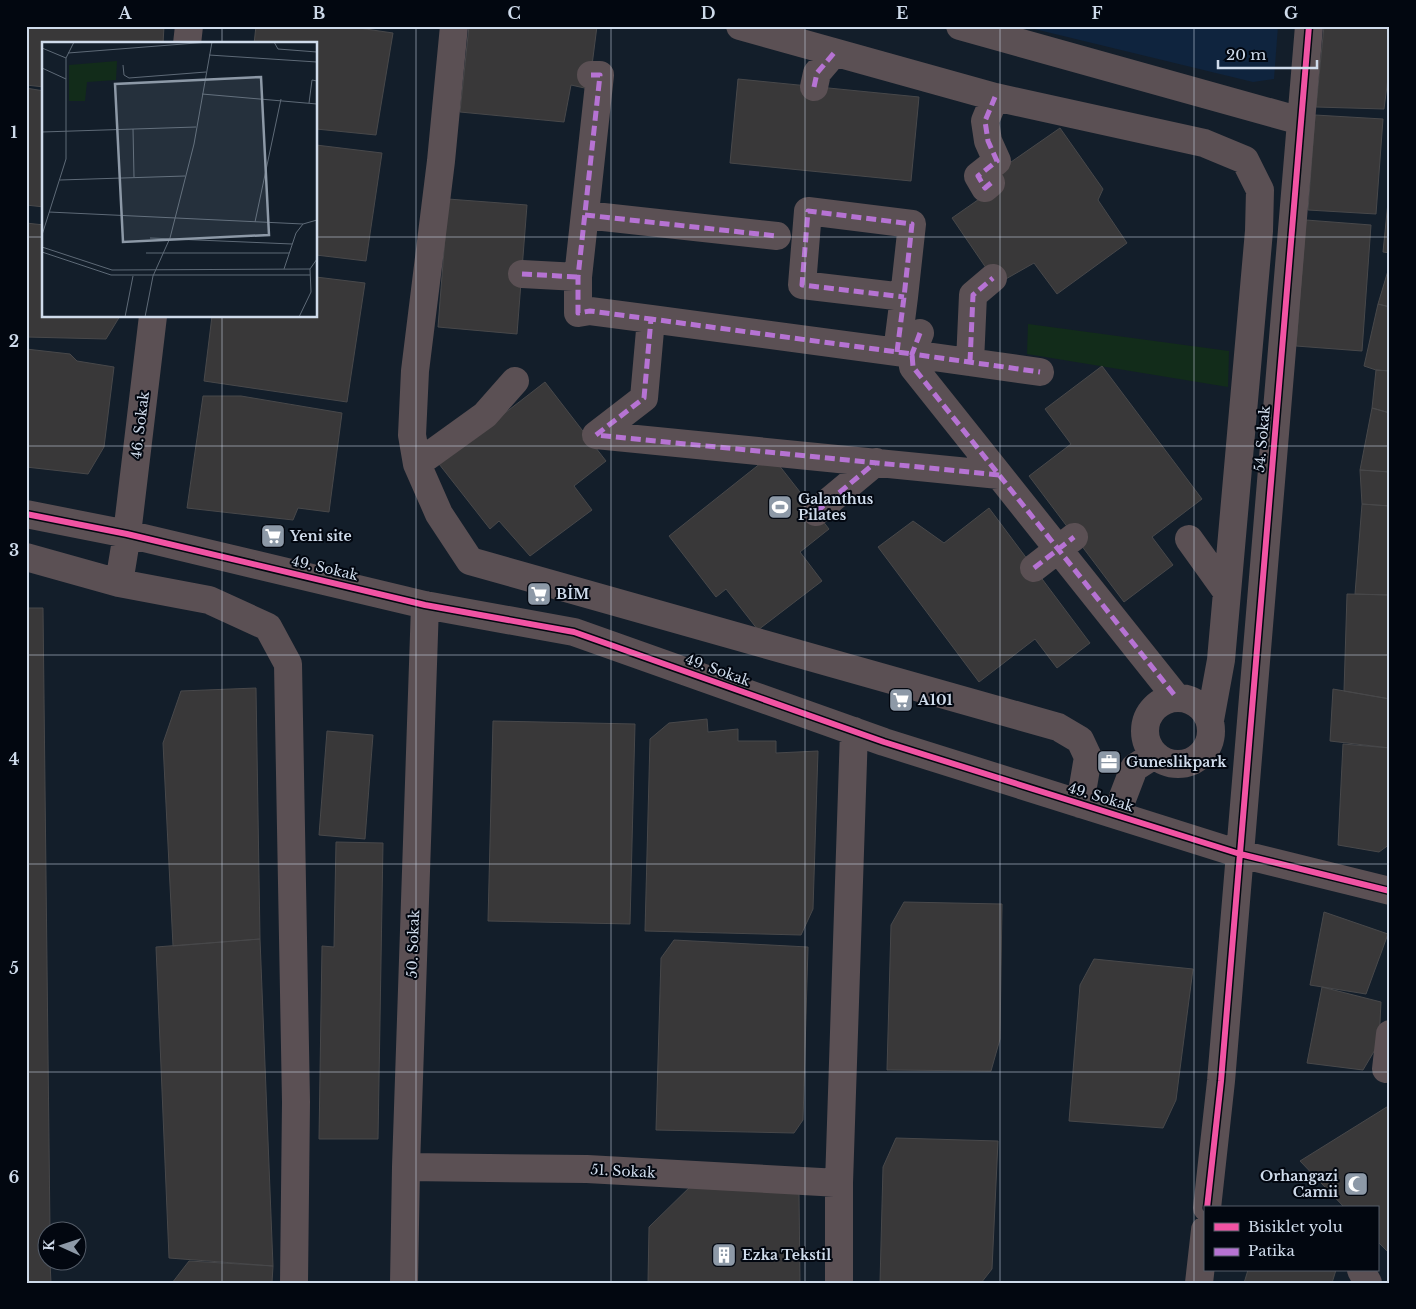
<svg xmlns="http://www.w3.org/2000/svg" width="1416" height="1309" font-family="'Libre Baskerville',serif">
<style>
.built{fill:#0f243e}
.green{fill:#122c1a}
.building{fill:#393839;stroke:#48484a}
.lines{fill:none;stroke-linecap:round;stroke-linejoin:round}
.minor{stroke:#5b5054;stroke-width:28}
.quiet{stroke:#b673d3;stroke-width:5;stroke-dasharray:10 5;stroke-linecap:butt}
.cycleway-casing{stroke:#020710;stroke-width:9}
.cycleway{stroke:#f153a3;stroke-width:6}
.grid{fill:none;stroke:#cfdbeb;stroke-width:1;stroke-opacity:0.55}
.labels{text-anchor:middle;stroke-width:4;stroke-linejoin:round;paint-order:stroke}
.street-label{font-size:14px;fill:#cfdbeb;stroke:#020710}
.poi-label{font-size:14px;font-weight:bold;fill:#cfdbeb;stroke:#020710;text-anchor:start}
.inset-road{fill:none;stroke:#5e6a77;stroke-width:1}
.view{fill:#8d99a7;fill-opacity:0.15;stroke:#8d99a7;stroke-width:2.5}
.inset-edge{fill:none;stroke:#cfdbeb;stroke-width:2.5}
.neatline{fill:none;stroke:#cfdbeb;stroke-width:2}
.grid-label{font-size:16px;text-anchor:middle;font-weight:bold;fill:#cfdbeb}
</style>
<rect width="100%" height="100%" fill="#131e2a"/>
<path class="built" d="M1022,26H1278L1274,79L1253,82Z"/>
<path class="green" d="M1028,324L1229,351L1228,387L1027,354Z"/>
<path class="building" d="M26,26H164L163,44H44V87L26,85Z
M256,26H345L393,33L376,135L316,129V44H254Z
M469,26H597L589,89L571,85L564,122L460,112Z
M1324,26H1390V62L1384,109L1316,107Z
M738,79L919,97L911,181L730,163Z
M26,88L44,91V207L26,205Z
M1315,115L1383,119L1376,214L1308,210Z
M1060,128L1103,189L1098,200L1127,243L1057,294L1034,263L997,284L952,218L995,188L988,178Z
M316,145L382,153L366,261L316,255Z
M1389,192H1390V253L1383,252Z
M448,199L527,205L517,334L438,327Z
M1306,220L1371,225L1362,351L1296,346Z
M26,223L44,225V316H120L106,339L26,337Z
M1390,264V307L1378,304Z
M316,277L365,283L347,402L204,381L212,316H316Z
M1378,304L1390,307V371L1376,370L1364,366Z
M26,349L70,354L77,361L114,367L104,447L88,474L26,467Z
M1102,366L1202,499L1152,537L1173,565L1124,602L1029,476L1071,444L1045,409Z
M1376,370L1390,371V413L1372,408Z
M545,382L606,461L574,486L592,510L530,556L499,521L490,529L439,464Z
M203,396H241L342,413L329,512L298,508L293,520L187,508Z
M1372,408L1390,413V472L1360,470Z
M771,455L829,529L800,552L822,581L758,630L726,589L716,597L669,536Z
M1360,470L1390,472V506L1362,504Z
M1362,504L1390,506V595L1355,594Z
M989,508L1090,643L1057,668L1035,639L979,682L878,547L913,521L944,543Z
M1347,594L1390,595V699L1344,691Z
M26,608H43L50,1232H48V1262H50L51,1283H26Z
M256,688L260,939L173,946L163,743L181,691Z
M1333,689L1390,699V748L1330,741Z
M707,719L708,732L738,729V741H776V753L818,751L813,909L801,935L645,931L650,739L669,723Z
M493,721L635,724L630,924L488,921Z
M327,731L373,735L365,839L319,835Z
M1343,744L1390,748V844L1379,852L1338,845Z
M336,842L383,843L378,1139H319L322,946L334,947Z
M904,902L1002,904L1000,1039L991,1071L887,1070L891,925Z
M1324,912L1388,934L1366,994L1310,985Z
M260,939L273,1266L169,1258L156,947Z
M674,940L808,947L803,1120L794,1133L656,1130L661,958Z
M1094,959L1193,969L1176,1100L1163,1128L1069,1121L1080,985Z
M1322,987L1381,1002L1379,1043L1363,1070L1307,1063Z
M1390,1105V1254L1377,1241V1208H1345L1300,1161Z
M896,1138L998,1141L992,1269L981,1283H880L883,1167Z
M697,1180L799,1193L800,1283H648L649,1227Z
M189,1261L273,1266L272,1283H172Z
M1248,1270H1336L1332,1283H1244Z"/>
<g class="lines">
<path class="minor" d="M740,26L995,97L1204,143L1245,160L1260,190L1259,231L1221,660L1210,720
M960,26L1301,121
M187,44L189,26
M591,75H600L578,277V313L590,311L651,319
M814,87L817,73L834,53
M991,183L985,188L978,176L997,161L988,141L985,121L995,97
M585,215L777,236
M522,274L578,277
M920,333L912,354L1040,372
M897,352L904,297L912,224L808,211L802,285L904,297
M970,362L973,295L993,278
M515,381L485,415L417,464L439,514L470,561L1058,727L1080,740L1088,757L1080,804
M417,464L412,435L415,371L441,161L454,26
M999,475L596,435L644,398L651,319L912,354L913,367L1176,697
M816,512L876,462
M26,514L127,534L425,605L574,632L884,742L1240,854L1390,891
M1189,539L1227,592
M26,557L119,583L209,600L268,627L288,664L296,1102L294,1283
M1034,568L1074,537
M119,583L127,534L153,316
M1145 731a33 33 0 1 1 66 0a33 33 0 1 1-66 0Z
M1116,815L1134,768L1154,755
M1386,1069L1390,1034
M406,1167L587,1169L839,1183
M1207,1208L1221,1081L1309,26
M1361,1270L1368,1283
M404,1283L406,1167L425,605
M839,1283V1183L854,731
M1199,1283L1205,1230"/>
<path class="quiet" d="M591,75H600L578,277V313L590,311L651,319
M814,87L817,73L834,53
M991,183L985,188L978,176L997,161L988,141L985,121L995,97
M585,215L777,236
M522,274L578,277
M920,333L912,354L1040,372
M897,352L904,297L912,224L808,211L802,285L904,297
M970,362L973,295L993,278
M999,475L596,435L644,398L651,319L912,354L913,367L1176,697
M816,512L876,462
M1034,568L1074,537"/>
<defs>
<path id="cycleway" d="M26,514L127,534L425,605L574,632L884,742L1240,854L1390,891
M1207,1208L1221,1081L1309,26"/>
</defs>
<use href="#cycleway" class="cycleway-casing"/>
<use href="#cycleway" class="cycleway"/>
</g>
<path class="grid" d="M222,26V44M416,26V1283M611,26V1283M805,26V1283M1000,26V1283M1194,26V1283M26,237H44M316,237H1390M222,316V1283M26,446H1390M26,655H1390M26,864H1390M26,1072H1390"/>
<defs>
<symbol id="stadium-square" viewBox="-11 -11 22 22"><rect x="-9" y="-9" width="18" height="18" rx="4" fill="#8d99a7" stroke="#020710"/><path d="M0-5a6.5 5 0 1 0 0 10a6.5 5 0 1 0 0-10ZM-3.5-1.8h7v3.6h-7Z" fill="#fff"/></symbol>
<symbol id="supermarket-square" viewBox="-11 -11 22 22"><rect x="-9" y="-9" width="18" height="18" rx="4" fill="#8d99a7" stroke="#020710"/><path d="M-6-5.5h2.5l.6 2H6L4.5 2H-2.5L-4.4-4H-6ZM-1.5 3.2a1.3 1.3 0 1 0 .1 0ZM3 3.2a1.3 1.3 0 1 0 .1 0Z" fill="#fff"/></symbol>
<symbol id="office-square" viewBox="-11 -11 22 22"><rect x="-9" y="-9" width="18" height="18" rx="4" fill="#8d99a7" stroke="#020710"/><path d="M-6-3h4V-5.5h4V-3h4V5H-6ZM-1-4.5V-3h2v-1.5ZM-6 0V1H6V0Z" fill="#fff"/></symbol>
<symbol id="mosque-square" viewBox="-11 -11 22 22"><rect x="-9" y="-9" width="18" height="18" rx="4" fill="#8d99a7" stroke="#020710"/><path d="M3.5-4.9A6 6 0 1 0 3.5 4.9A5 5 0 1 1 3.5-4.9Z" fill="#fff"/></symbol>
<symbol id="building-square" viewBox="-11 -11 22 22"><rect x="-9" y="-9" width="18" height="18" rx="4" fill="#8d99a7" stroke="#020710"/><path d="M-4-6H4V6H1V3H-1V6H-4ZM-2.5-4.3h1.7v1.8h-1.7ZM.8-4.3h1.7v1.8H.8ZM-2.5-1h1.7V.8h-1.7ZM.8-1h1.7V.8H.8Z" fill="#fff"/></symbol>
</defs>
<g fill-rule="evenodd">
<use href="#stadium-square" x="766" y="493" width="28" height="28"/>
<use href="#supermarket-square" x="259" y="522" width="28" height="28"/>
<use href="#supermarket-square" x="525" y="580" width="28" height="28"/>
<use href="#supermarket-square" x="887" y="686" width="28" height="28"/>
<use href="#office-square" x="1095" y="748" width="28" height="28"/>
<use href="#mosque-square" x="1342" y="1170" width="28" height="28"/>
<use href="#building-square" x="710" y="1241" width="28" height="28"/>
</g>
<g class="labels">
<g class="street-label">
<text transform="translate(140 425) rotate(-83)" y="5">46. Sokak</text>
<text transform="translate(1262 439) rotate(-85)" y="5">54. Sokak</text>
<text transform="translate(325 568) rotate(13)" y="5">49. Sokak</text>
<text transform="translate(718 670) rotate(20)" y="5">49. Sokak</text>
<text transform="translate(1101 797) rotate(17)" y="5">49. Sokak</text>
<text transform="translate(413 944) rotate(-88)" y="5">50. Sokak</text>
<text transform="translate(623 1171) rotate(3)" y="5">51. Sokak</text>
</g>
<g class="poi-label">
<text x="798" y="504">Galanthus<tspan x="798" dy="16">Pilates</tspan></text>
<text x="290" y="541">Yeni site</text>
<text x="556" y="599">BİM</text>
<text x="918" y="705">A101</text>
<text x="1126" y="767">Guneslikpark</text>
<text x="1338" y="1181" text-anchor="end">Orhangazi<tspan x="1338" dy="16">Camii</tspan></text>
<text x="742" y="1260">Ezka Tekstil</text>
</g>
</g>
<g transform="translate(42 42)">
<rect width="275" height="275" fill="#131e2a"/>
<path d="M75,19L74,38L45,40L43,59H27V23Z" fill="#122c1a"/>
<path class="inset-road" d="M232,0L236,7L275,10M0,6L24,16M26,11L167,0M167,13L275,20M81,23L82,33L87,36L164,30M0,26L24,37M160,52L275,62M267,61L270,38L275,39M91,87L92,135M0,90L154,85M18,138L143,134M7,170L261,182M213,180L239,57M0,193L24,117V16L32,0M108,196L250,202M0,205L70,228L268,227M0,210L69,233H268M104,211H247M242,227L254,191L261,182L275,178M83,275L91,234M103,275L111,234L128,196L152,102L170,0M257,275L269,250L268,227L275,217"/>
<path class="view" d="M219,35L227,193L81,200L73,42Z"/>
<rect width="275" height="275" class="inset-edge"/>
</g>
<rect width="1416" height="1309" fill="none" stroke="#020710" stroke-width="55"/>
<rect x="1204" y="1206" width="175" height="65" fill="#020710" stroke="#545c68"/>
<rect x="1214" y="1223" width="25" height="8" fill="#f153a3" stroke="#545c68"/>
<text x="1248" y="1232" font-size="15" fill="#cfdbeb">Bisiklet yolu</text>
<rect x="1214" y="1248" width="25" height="8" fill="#b673d3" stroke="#545c68"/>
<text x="1248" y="1256" font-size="15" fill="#cfdbeb">Patika</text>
<g transform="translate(62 1246) rotate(273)"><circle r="24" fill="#020710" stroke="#545c68"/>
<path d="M0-4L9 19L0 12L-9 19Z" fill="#8d99a7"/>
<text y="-8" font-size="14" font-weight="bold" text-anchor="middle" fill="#cfdbeb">K</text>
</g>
<path d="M1218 60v8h99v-8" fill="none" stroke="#cfdbeb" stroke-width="2.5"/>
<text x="1226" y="60" font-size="15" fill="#cfdbeb" stroke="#020710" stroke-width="4" paint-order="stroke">20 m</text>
<rect x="28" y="28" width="1360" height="1254" class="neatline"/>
<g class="grid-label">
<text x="125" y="19">A</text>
<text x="319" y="19">B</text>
<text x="514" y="19">C</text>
<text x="708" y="19">D</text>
<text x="902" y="19">E</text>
<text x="1097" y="19">F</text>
<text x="1291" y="19">G</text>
<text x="14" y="138">1</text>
<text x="14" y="347">2</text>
<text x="14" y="556">3</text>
<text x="14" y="765">4</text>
<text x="14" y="974">5</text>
<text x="14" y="1183">6</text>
</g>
</svg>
